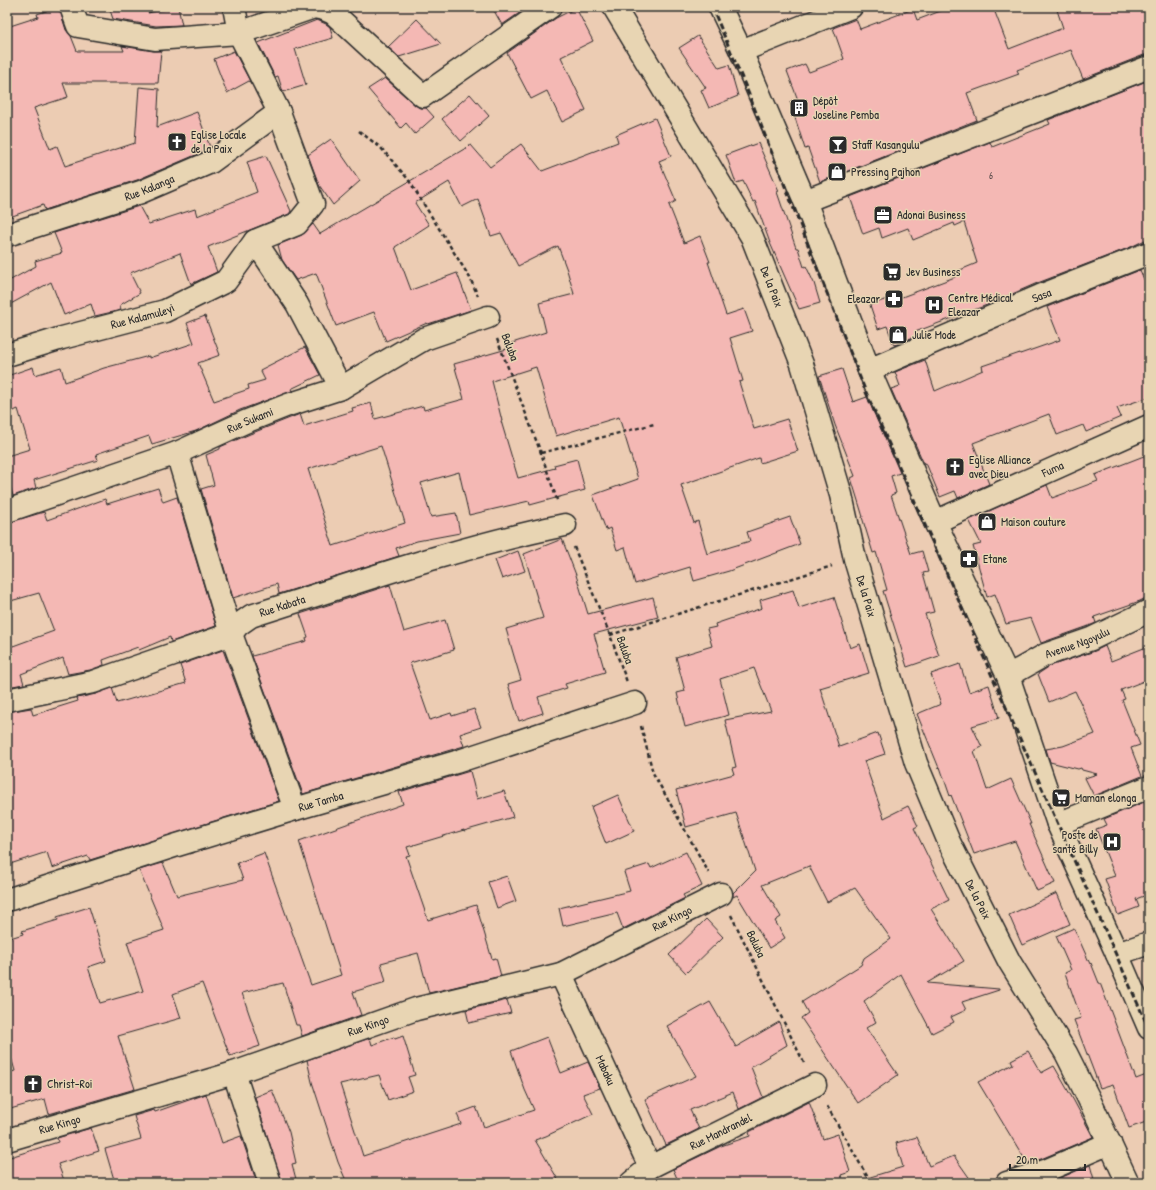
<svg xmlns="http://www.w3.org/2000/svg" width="1156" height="1190" font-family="'Patrick Hand',sans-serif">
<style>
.building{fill:#f4b8b4;stroke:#2b2b2b;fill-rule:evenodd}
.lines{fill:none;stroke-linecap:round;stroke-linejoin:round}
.minor-casing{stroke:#2b2b2b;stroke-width:25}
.path{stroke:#2b2b2b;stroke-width:2.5;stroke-dasharray:4 3;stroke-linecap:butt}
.minor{stroke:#e8d5b3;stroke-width:22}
.rail{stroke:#2b2b2b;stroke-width:3;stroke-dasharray:6 3;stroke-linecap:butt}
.labels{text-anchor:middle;stroke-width:3;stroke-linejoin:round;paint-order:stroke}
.number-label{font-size:10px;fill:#5d4e4d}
.poi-label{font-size:12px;fill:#2b2b2b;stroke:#e8d5b3;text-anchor:start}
.street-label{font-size:12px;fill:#2b2b2b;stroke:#e8d5b3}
</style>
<rect width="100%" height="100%" fill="#ecccb3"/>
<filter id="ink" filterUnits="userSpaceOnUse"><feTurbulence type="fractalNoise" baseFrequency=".025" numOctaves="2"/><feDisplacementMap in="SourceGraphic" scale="8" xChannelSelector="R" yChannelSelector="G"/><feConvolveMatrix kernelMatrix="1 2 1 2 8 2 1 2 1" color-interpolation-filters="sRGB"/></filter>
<g filter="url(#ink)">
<path class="building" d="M59,7L66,30L71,36L77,51H124L122,46L153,51H161L158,83H63L68,97L34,108L50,149L57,146L65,166L135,143L139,87L159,89L157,127L197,112L210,147L205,151L137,180L45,210L43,205L7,218V27L38,17L37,14Z
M109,7H146L148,13L178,7L182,25L156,26L113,19Z
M492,7H528L502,25Z
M951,7H993L1009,49L1063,28L1056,7H1149V55H1144L1083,79L1071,50L1017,70L1019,74L967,93L977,120L820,182L808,148L805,149L790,102L798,100L787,71L805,64L809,72L844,59L833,28L856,19L860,29L913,9L917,20Z
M576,8L593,41L561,57L586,110L562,122L547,91L531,99L507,53L556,18Z
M417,19L441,44L399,57L388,47Z
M317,20L326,24L330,27L333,38L295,49L306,85L283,92L278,76L275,77L258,43Z
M698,36L719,68L729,65L738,96L709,108L701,90L706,88L679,48Z
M234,51L252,85L249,81L227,93L214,59Z
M385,78L415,105L420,108H426L434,117L415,134L406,123L401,128L368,89Z
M1149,80V238L1131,247L1035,284L987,305L915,332L916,336L894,345L887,326L878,329L870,305L893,297L894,300L955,277L953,273L977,263L964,222L955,226L954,223L913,240L908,228L882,238L879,228L863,234L850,197L990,142L992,147L1050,124L1048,120Z
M470,94L489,116L461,141L442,119Z
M655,118L671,156L659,161L676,201L669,205L684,243L700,236L710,262H708L726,315L744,309L752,331L730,338L743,381L739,382L754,429L787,419L798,451L760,463L759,458L681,485L694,523L698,521L707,554L750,541L747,532L790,517L800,544L729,571L694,581L690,567L635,584L625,547L617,550L610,528L606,530L593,495L638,479L619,417L556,436L536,367L492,381L502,421H501L518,478L555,468L554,465L577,459L585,490L530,505L529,501L469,515L459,472L421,483L431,517L456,513L460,533L417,541L396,548L399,556L279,594L277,584L233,598L201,489L214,485L206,455L220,449V447L250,434L300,414L304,426L353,411L352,408L371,403L375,419L423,406L424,410L464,399L454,364L507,349L506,345L546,332L539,303L574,294L567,270L558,246L518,266L501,233L491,236L478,199L462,207L449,182L415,203L429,225L395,247L411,290L457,273L471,310L428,324L427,323L386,341L374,312L336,326L316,273L296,280L282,260L278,245L302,235L313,224L320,234L471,145L490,167L521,144L542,171L618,142L616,135ZM381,446L405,523L333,546L308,469Z
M331,139L360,181L333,205L319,185L308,155Z
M758,143L779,191L777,192L796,248H798L804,267L806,266L814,283L820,303L799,309L770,243L755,201L753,202L743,181L736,183L726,155Z
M266,156L291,211L289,214L208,247L217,272L191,284L180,253L130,273L140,293L120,305L121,310L95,316L91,304L64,315L51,282L7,306V282L36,266L35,261L62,253L54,233L139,206L149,224L195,209L197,216L257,192L247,162Z
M1140,270L1149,291V397L1117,408L1121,417L1086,432L1083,425L1057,435L1049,414L973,443L989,484L958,498L955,491L940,497L926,463L924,464L891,389L900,386L895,372L925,360L935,391L983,370L982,366L1020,353V354L1060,340L1047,307Z
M205,316L220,355L198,363L214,401L249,389L248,385L265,380L260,370L305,347L320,375L291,389L292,391L240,410L196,431L152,444L149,436L96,454L98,460L34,480L36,488L13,496L7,475V456L30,449L18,409L7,414V376L33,367L35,375L61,367L65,382L104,368L149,356V358L194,343L187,323Z
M842,369L853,402L867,397L900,473L891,476L896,493L891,495L911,554L922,551L928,572L923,573L934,612L925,614L939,656L907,667L883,591L887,590L876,552L873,553L862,517H863L851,478L855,476L835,425L819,376Z
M1149,454V596L1140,601L1094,617L1096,623L1086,627L1041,643L1031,618L1006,624L995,594L987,597L973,546L981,544L969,520L1047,485L1052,498L1098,481L1095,475Z
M158,488L163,502L177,497L216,626L171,642L170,637L139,650L138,647L103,660L104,665L90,670L68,674L63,658L21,674L24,684L7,687V646L12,645L13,646L54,631L39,593L7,602V523L44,512L47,520L105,499L107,504Z
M562,539L576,575L588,614L653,597L658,617L594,634L605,672L565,684L567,688L538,697L543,713L519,721L508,684L521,680L506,629L543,618L524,554Z
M518,551L525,571L502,579L495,560Z
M390,585L404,632L445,620L454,650L410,663L430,720L451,713L452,716L474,709L481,727L460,734L464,746L303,794L252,656L307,641L306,638L308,637L300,614Z
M793,590L799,608L834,597L850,648L860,644L869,673L820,688L839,747L878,733L885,754L864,761L884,818L908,806L918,826L914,828L949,900L931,909L964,961L927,983L999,989V990L962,1002L966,1010L951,1017L954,1022L932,1033L901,974L864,1001L876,1022L866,1028L898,1075L858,1103L801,1018L808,1013L802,1002L861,965L864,958L891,939L855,888L827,902L809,866L762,885L781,917L775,921L785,938L769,948L737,895L733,897V893L755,871L736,813L686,827L676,790L734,774L732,768L736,767L725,720L771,711L754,668L720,679L729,715L685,727L677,693L685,691L676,657L712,646L707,629L716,627L715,624L762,608L760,600Z
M1105,646L1111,661L1149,646V679L1121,690L1125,699L1122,700L1140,745L1131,748L1142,776L1094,796L1085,778L1097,774L1082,770L1081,768L1078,769L1050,762L1046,749L1063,746L1095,734L1075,691L1049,702L1038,674L1050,666L1095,651Z
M223,650L279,801L90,860L88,856L52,868L47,852L7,865V712L31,708L33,715L78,701L77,698L96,694L112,688L117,703L186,683L180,665Z
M960,664L969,692L989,685L999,718L972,726L982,747L974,751L987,790L1011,779L1031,824H1029L1055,883L1037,891L1015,841L974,854L951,795L950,796L940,767L939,768L917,714L941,704L931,674Z
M470,771L477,799L504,791L513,817L464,831V830L407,847L410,855L406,856L428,920L476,905L492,959L496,958L501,976L429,993L418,953L381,963L386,982L353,992L361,1015L302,1036L299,1025H296L283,983L242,993L260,1046L230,1056L202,983L173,994L181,1018L118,1036L135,1089L49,1114L45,1099L7,1110V1073L15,1071L7,1043V939L23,934L22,931L58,920L57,917L89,907L106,961L88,967L100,1003L143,991L127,942L164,930L139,870L163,863L177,896L243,880L237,863L264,853L311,985L341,975L299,841L403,804L399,792Z
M618,795L634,831L606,844L591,807Z
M1149,800V894L1136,899L1139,907L1118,915L1105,879L1115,876L1096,829L1107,825L1104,819Z
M686,852L702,886L683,895L685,898L623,929L617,913L563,926L559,908L630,891L624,872L649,864L651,868Z
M507,876L516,901L497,908L488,882Z
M1057,893L1070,924L1022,945L1009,915Z
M706,919L723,937L686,973L669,955Z
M1074,928L1090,964L1091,963L1099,983H1100L1136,1079L1149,1074V1121L1129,1128L1113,1084L1100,1088L1074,1020L1081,1018L1065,973L1071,970L1056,936Z
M507,1000L511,1013L469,1023L466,1010Z
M710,1002L736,1047L779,1022L787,1045L751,1067L763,1097L739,1109L733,1092L690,1110L699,1129L666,1145L645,1099L696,1076L667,1026Z
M403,1036L415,1075L408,1077L413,1091L388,1100L379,1075L340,1084L363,1156L461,1124L457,1114L476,1107L484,1127L534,1110L525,1090L511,1051L547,1037L561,1073L588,1062L600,1088L583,1094L593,1114L546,1136L535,1140L560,1183H347L338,1162L312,1082L307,1060L370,1038L372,1045L394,1037L395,1039Z
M1028,1051L1041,1073L1054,1066L1074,1101L1093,1137L1041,1159L1027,1163L978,1082L1013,1064L1011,1060Z
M272,1090L289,1132L296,1163L292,1164L297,1183H282L255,1097Z
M206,1094L222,1143L241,1136L257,1183H115L105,1149L141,1139L134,1116L154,1110L155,1112Z
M809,1102L823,1139L838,1134L850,1172L841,1175L844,1183H679L673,1169L721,1146L750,1136L749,1132Z
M91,1128L99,1151L58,1164L65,1183H7V1158L58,1142L57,1138Z
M917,1137L929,1166L954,1156L973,1183H867V1178L903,1167L896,1143Z
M1090,1165L1095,1183H1051V1182Z"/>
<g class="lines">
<defs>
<g id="minor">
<path d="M71,7L78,26L155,39L239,33L314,7L324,9L333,13L423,96L550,7"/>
<path d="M234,7L239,33L279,112L313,204L297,224L255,241L297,304L341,388"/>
<path id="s1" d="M614,7L752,237L802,364L841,495L855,559L916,763L949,842L1009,961L1066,1053L1089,1099L1128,1183"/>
<path d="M720,7L741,51L805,201L869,370L935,522L1008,676L1058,824L1117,954L1149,1028"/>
<path d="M741,51L851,7"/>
<path d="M805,201L1149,67"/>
<path id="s2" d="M7,235L141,192L211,162L279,112"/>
<path id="s3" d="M7,355L62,338L165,311L226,281L255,241"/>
<path id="s4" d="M869,370L1040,296L1149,253"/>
<path d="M177,453L231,634L295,809"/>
<path id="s5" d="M7,511L177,453L245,422L288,405L341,388L424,339L488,317"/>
<path id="s6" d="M935,522L1149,426"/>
<path id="s7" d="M1008,676L1045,655L1091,639L1149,611"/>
<path id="s8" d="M7,700L93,682L231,634L238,625L251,616C355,583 458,547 565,525"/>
<path d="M1058,824L1149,787"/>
<path id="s9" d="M7,900L174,846L295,809L456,762L635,703"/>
<path d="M1117,954L1149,943"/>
<path id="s10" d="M561,974L650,1167"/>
<path d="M234,1073L270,1183"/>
<path id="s11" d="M7,1140L234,1073L416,1009L561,974L721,894"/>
<path id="s12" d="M631,1183L650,1167L815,1085"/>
<path d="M1007,1183L1045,1171L1110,1143"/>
</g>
</defs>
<use href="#minor" class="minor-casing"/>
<path class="path" d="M359,131L381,148L408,179L470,278L478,296
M497,339L541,453L558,503
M541,453L654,424
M574,547L610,635L627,682
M610,635L832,566
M641,726L653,773L709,873
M731,915L805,1065
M827,1106L871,1183"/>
<use href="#minor" class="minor"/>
<path class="rail" d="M712,7L750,97L865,390L1149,1029"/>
</g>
</g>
<defs>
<symbol id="building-square" viewBox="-11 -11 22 22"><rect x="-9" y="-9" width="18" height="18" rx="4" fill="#2b2b2b" stroke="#e8d5b3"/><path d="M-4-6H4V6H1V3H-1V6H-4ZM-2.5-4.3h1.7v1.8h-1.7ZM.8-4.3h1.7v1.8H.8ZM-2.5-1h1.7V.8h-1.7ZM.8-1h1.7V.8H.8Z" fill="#fff"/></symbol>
<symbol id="church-square" viewBox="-11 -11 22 22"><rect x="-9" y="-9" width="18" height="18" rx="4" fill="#2b2b2b" stroke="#e8d5b3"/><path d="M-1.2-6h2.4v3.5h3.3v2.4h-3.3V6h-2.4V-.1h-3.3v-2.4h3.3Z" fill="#fff"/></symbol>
<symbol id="bar-square" viewBox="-11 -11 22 22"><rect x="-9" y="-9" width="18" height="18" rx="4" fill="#2b2b2b" stroke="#e8d5b3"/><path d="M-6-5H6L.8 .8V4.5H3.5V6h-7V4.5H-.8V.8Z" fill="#fff"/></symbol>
<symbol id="shop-square" viewBox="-11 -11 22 22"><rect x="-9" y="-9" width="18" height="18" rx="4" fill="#2b2b2b" stroke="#e8d5b3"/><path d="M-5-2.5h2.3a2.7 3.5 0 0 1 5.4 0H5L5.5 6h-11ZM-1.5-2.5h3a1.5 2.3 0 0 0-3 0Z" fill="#fff"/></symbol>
<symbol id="office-square" viewBox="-11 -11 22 22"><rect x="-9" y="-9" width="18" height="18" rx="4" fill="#2b2b2b" stroke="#e8d5b3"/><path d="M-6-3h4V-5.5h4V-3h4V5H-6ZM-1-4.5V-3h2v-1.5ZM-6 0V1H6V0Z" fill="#fff"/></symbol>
<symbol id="supermarket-square" viewBox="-11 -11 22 22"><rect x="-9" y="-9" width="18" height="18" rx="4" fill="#2b2b2b" stroke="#e8d5b3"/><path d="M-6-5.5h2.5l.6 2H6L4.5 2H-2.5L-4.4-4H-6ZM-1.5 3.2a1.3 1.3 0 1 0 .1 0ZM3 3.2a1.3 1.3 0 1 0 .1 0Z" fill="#fff"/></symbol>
<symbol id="pharmacy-square" viewBox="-11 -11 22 22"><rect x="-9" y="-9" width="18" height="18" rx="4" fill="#2b2b2b" stroke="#e8d5b3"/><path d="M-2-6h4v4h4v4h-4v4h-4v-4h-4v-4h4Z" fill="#fff"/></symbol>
<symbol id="hospital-square" viewBox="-11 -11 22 22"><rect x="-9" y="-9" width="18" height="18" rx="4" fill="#2b2b2b" stroke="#e8d5b3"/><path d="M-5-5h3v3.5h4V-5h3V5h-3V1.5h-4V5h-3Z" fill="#fff"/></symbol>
</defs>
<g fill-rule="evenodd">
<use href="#building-square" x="788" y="97" width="22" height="22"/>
<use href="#church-square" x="166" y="131" width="22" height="22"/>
<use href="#bar-square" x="827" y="134" width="22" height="22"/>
<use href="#shop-square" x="826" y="161" width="22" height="22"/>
<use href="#office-square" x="872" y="204" width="22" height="22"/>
<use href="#supermarket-square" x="881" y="261" width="22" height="22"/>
<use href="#pharmacy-square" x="883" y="288" width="22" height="22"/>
<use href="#hospital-square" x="923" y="294" width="22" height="22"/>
<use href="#shop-square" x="887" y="324" width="22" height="22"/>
<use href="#church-square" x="944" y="456" width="22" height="22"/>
<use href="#shop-square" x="976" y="511" width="22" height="22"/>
<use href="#pharmacy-square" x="958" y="548" width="22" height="22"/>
<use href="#supermarket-square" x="1050" y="787" width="22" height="22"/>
<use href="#hospital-square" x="1101" y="831" width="22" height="22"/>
<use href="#church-square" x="22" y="1073" width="22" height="22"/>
</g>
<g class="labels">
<g class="number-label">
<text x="991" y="179">6</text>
</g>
<g class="poi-label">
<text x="813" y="105">Dépôt<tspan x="813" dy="14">Joseline Pemba</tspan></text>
<text x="191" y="139">Eglise Locale<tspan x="191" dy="14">de la Paix</tspan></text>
<text x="852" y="149">Staff Kasangulu</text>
<text x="851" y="176">Pressing Pajhon</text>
<text x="897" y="219">Adonai Business</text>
<text x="906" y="276">Jev Business</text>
<text x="948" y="302">Centre Médical<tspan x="948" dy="14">Eleazar</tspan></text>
<text x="880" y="303" text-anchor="end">Eleazar</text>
<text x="912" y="339">Julie Mode</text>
<text x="969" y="464">Eglise Alliance<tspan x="969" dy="14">avec Dieu</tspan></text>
<text x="1001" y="526">Maison couture</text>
<text x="983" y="563">Etane</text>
<text x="1075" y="802">Maman elonga</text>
<text x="1098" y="839" text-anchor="end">Poste de<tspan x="1098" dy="14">santé Billy</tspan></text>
<text x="47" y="1088">Christ-Roi</text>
</g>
<g class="street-label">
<text dy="4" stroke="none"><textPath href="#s2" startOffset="150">Rue Kalanga</textPath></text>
<text dy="4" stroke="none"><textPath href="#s1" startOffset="322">De la Paix</textPath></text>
<text dy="4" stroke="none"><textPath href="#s4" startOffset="188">Sasa</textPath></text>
<text dy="4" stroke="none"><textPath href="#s3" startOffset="141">Rue Kalamuleyi</textPath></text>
<text transform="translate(510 347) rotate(69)" y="4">Baluba</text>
<text dy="4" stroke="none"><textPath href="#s5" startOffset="260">Rue Sukami</textPath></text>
<text dy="4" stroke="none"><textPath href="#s6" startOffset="129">Fuma</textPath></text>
<text dy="4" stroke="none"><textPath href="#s1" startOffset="646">De la Paix</textPath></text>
<text dy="4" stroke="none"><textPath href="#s8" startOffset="294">Rue Kabata</textPath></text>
<text dy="4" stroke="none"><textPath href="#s7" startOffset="77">Avenue Ngoyulu</textPath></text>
<text transform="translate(625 650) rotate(70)" y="4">Baluba</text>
<text dy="4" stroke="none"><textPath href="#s9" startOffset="329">Rue Tamba</textPath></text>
<text dy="4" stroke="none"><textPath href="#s1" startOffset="970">De la Paix</textPath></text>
<text dy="4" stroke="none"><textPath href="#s11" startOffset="703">Rue Kingo</textPath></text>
<text transform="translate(756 944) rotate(64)" y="4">Baluba</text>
<text dy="4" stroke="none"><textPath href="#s11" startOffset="379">Rue Kingo</textPath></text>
<text dy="4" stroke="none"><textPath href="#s10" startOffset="106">Mabaku</textPath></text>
<text dy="4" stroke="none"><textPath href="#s11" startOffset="55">Rue Kingo</textPath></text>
<text dy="4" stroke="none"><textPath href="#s12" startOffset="104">Rue Mandrandel</textPath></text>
</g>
</g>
<rect width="1156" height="1190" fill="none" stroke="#e8d5b3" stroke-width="24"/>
<rect x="12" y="12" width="1132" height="1166" fill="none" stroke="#2b2b2b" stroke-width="1.5" filter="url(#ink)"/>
<path d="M1010 1164v6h75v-6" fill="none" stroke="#2b2b2b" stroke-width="2"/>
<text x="1016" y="1164" font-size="12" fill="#2b2b2b" stroke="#e8d5b3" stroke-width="3" paint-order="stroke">20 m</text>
</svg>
